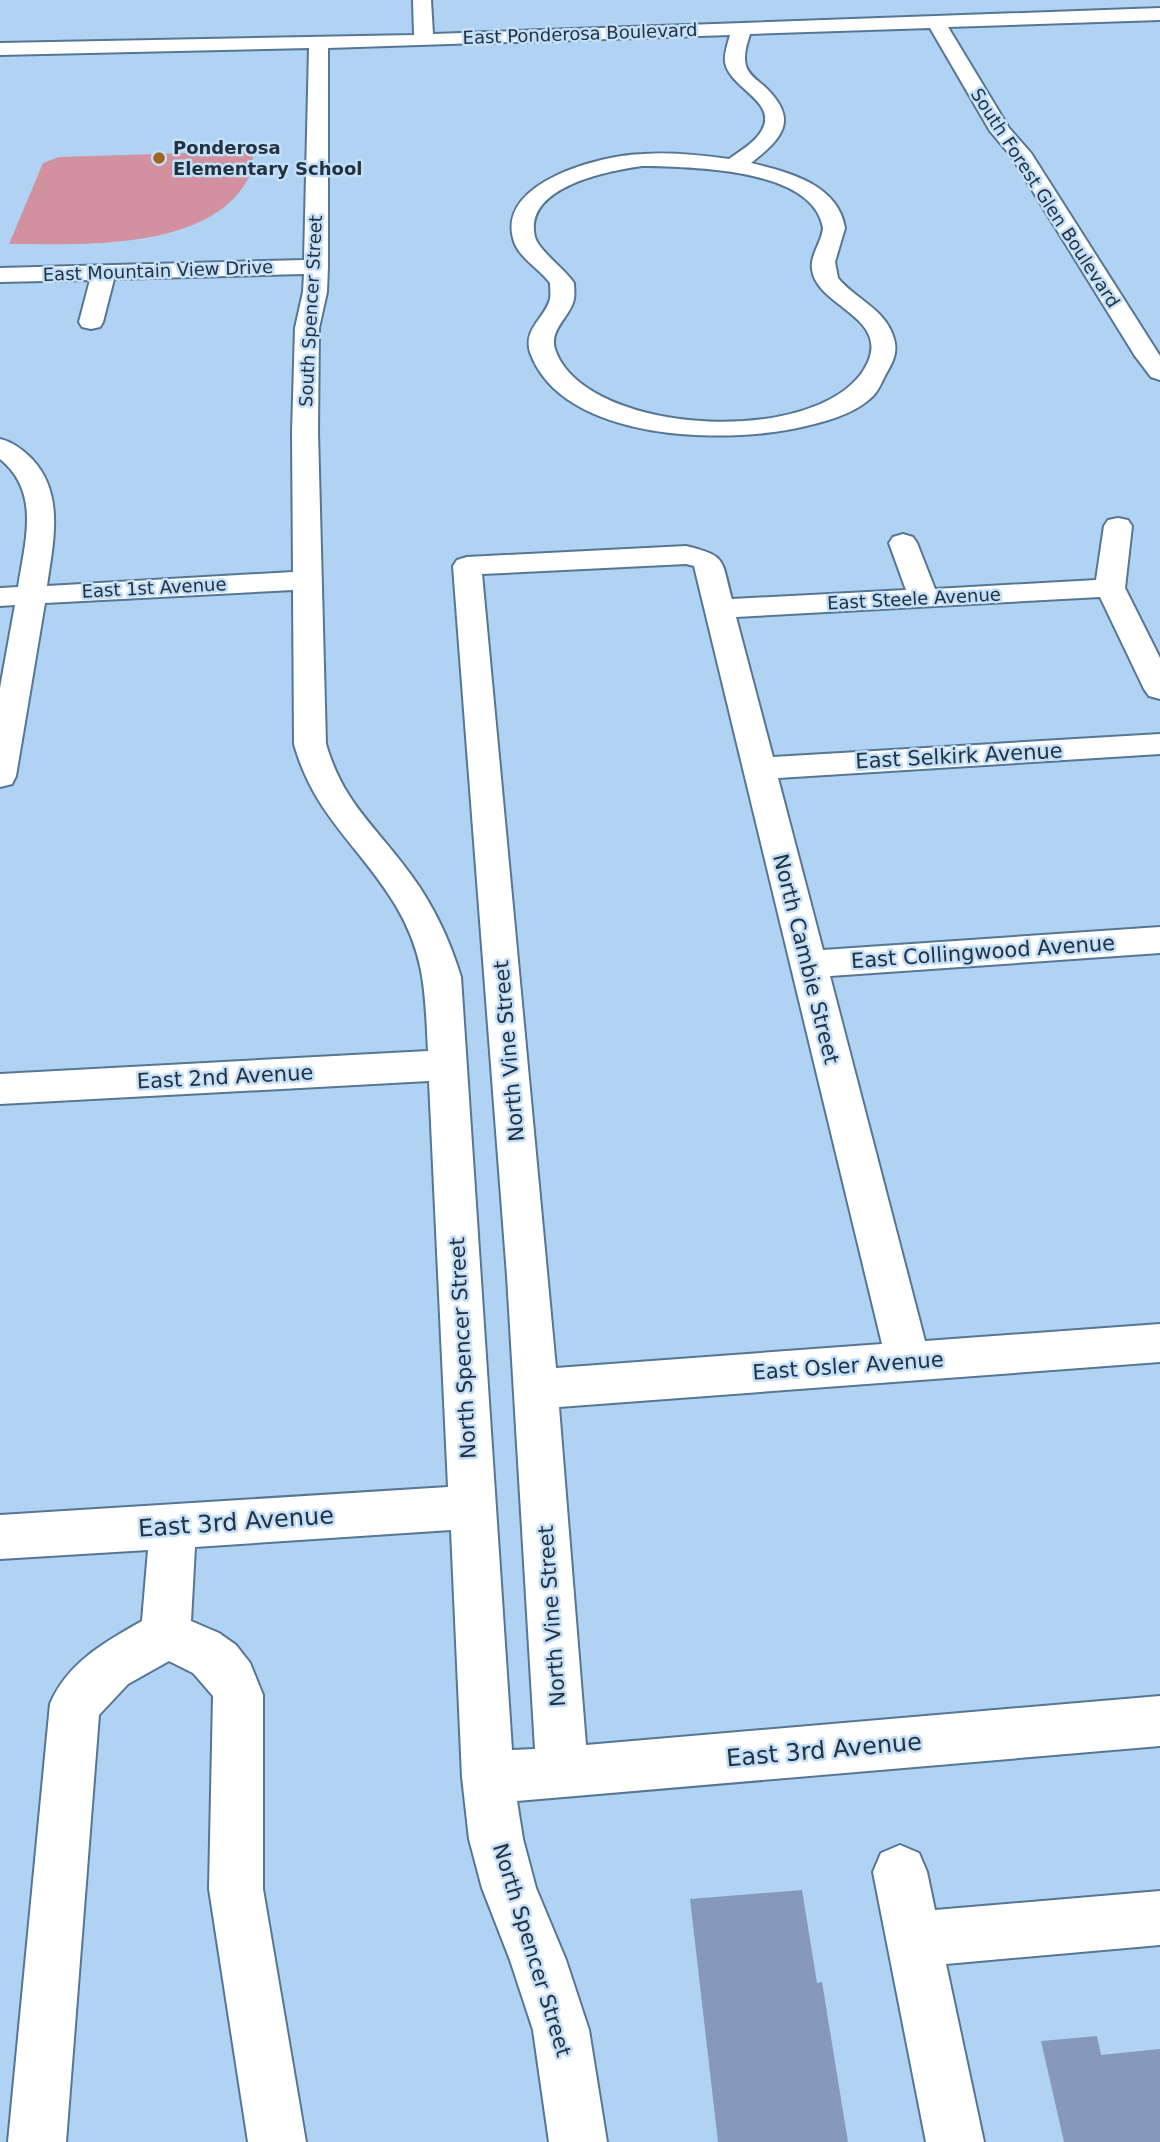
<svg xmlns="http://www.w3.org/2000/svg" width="1160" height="2142" font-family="'DejaVu Sans',sans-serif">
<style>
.green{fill:#d1919e}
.building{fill:#8798bd}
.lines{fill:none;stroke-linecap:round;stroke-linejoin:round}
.minor-casing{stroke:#567693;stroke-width:4}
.minor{fill:#fff;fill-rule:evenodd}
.poi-dot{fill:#9e6522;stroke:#c3dff9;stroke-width:2.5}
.labels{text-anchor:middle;stroke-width:5;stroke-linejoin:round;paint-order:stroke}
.far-street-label{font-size:18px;fill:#24323f;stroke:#c3dff9}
.far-poi-label{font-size:18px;font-weight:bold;fill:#24323f;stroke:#c3dff9;text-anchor:start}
.street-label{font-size:21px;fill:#24323f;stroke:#c3dff9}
.near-street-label{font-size:24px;fill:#24323f;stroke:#c3dff9}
</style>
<rect width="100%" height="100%" fill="#b0d3f3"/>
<path class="green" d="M253,151C253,159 253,170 249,177C211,252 80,244 9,244L43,163L59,157Z"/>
<path class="building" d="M802,1890L817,1983L822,1982L848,2142H718L690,1899Z
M1097,2036L1101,2055L1160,2049V2142H1064L1041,2041Z"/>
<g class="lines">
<defs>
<path id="minor" d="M413,0H431L433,34L1160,8V20L948,27L1009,128L1031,153L1160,356V380L1151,377L1135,356L1011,156L990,131L930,28L750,34C747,44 743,55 746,66C749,75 757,80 764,86C799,119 784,137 751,163C788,172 838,184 845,228L835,262L838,278C856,300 886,309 894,339C898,352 893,362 886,374C882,381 879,390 873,396C856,413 828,421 806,426C729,445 562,443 530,352C523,329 545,318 550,299C551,294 550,288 550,283C539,268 517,257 513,238C498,181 603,155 643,154C671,152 701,155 729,159C740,151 756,142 762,130C778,101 729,88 725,62C724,53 728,43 730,35L328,48V267L327,292L319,328L318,432L326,744C344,805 376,826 411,875C434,906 450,941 461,977L512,1750L535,1749L507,1276L453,566L457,560L467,557L686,546C728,556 721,560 732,599L906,590L889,543L893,537L903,534L913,537L917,543L935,589L1096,580L1104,526L1108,520L1118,518L1128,520L1132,526L1125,588L1160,658V699L1149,696L1144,689L1100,597L736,617L773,757L1160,734V754L778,778L823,950L1160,927V953L830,976L925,1341L1160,1324V1362L559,1407L586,1745L1160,1696V1746L517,1801L523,1839L536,1888L566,1960L589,2030L607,2142H549L533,2030L510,1960L482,1888L469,1839L462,1777L451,1530L195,1547L191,1621L219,1633L236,1645L250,1663L263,1695V1889L306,2142H248L209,1889L213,1696L193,1673L169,1661L128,1684L99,1715L66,2142H8L50,1704C67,1663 105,1642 142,1621L148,1550L0,1559V1515L448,1487L429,1081L0,1104V1074L428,1051C425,995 426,957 396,906C360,846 314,816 294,744L293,590L45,603L16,776L12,784L0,787V688L15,605L0,606V588L18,587C25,541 41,492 0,459V439C13,442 23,450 32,459C65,494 53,543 47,586L293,572L292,432L295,328L303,292L304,274L114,279L103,322L100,327L91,329L82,327L79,322L90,280L0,282V268L304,260L309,48L0,55V43L414,35ZM642,166C688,167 813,167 823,228C822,242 810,255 812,269C816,306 888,316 868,362C830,448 590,438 556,352C547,330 570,318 574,299C575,294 574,288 574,283C565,269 539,251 535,237C523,187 607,171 642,166ZM686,564L694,566L882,1344L556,1368L482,574Z
M900,1845L919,1853L927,1872L935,1910L1160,1891V1945L946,1964L984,2142H926L873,1872L881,1853Z"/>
</defs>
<use href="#minor" class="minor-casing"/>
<use href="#minor" class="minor"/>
</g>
<circle class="poi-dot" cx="159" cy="158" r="7"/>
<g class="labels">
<g class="far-street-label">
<text transform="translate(580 34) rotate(-2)" y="6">East Ponderosa Boulevard</text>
<text transform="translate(1045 198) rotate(57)" y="6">South Forest Glen Boulevard</text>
<text transform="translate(158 271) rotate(-2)" y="6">East Mountain View Drive</text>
<text transform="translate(311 311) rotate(-87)" y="6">South Spencer Street</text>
<text transform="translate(154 588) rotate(-3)" y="6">East 1st Avenue</text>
<text transform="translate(914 599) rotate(-3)" y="6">East Steele Avenue</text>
</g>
<g class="far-poi-label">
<text x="173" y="154">Ponderosa<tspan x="173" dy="21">Elementary School</tspan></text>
</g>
<g class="street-label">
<text transform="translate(959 756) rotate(-3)" y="7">East Selkirk Avenue</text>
<text transform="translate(983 952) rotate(-4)" y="7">East Collingwood Avenue</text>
<text transform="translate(806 959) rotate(76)" y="7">North Cambie Street</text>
<text transform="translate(509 1051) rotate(-95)" y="7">North Vine Street</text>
<text transform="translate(225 1077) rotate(-3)" y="7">East 2nd Avenue</text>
<text transform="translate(463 1348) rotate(-93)" y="7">North Spencer Street</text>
<text transform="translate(848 1366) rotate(-4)" y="7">East Osler Avenue</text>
<text transform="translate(552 1616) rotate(-94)" y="7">North Vine Street</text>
<text transform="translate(532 1950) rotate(73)" y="7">North Spencer Street</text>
</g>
<g class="near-street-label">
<text transform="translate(236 1522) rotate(-4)" y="8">East 3rd Avenue</text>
<text transform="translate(824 1750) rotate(-5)" y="8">East 3rd Avenue</text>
</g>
</g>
</svg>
